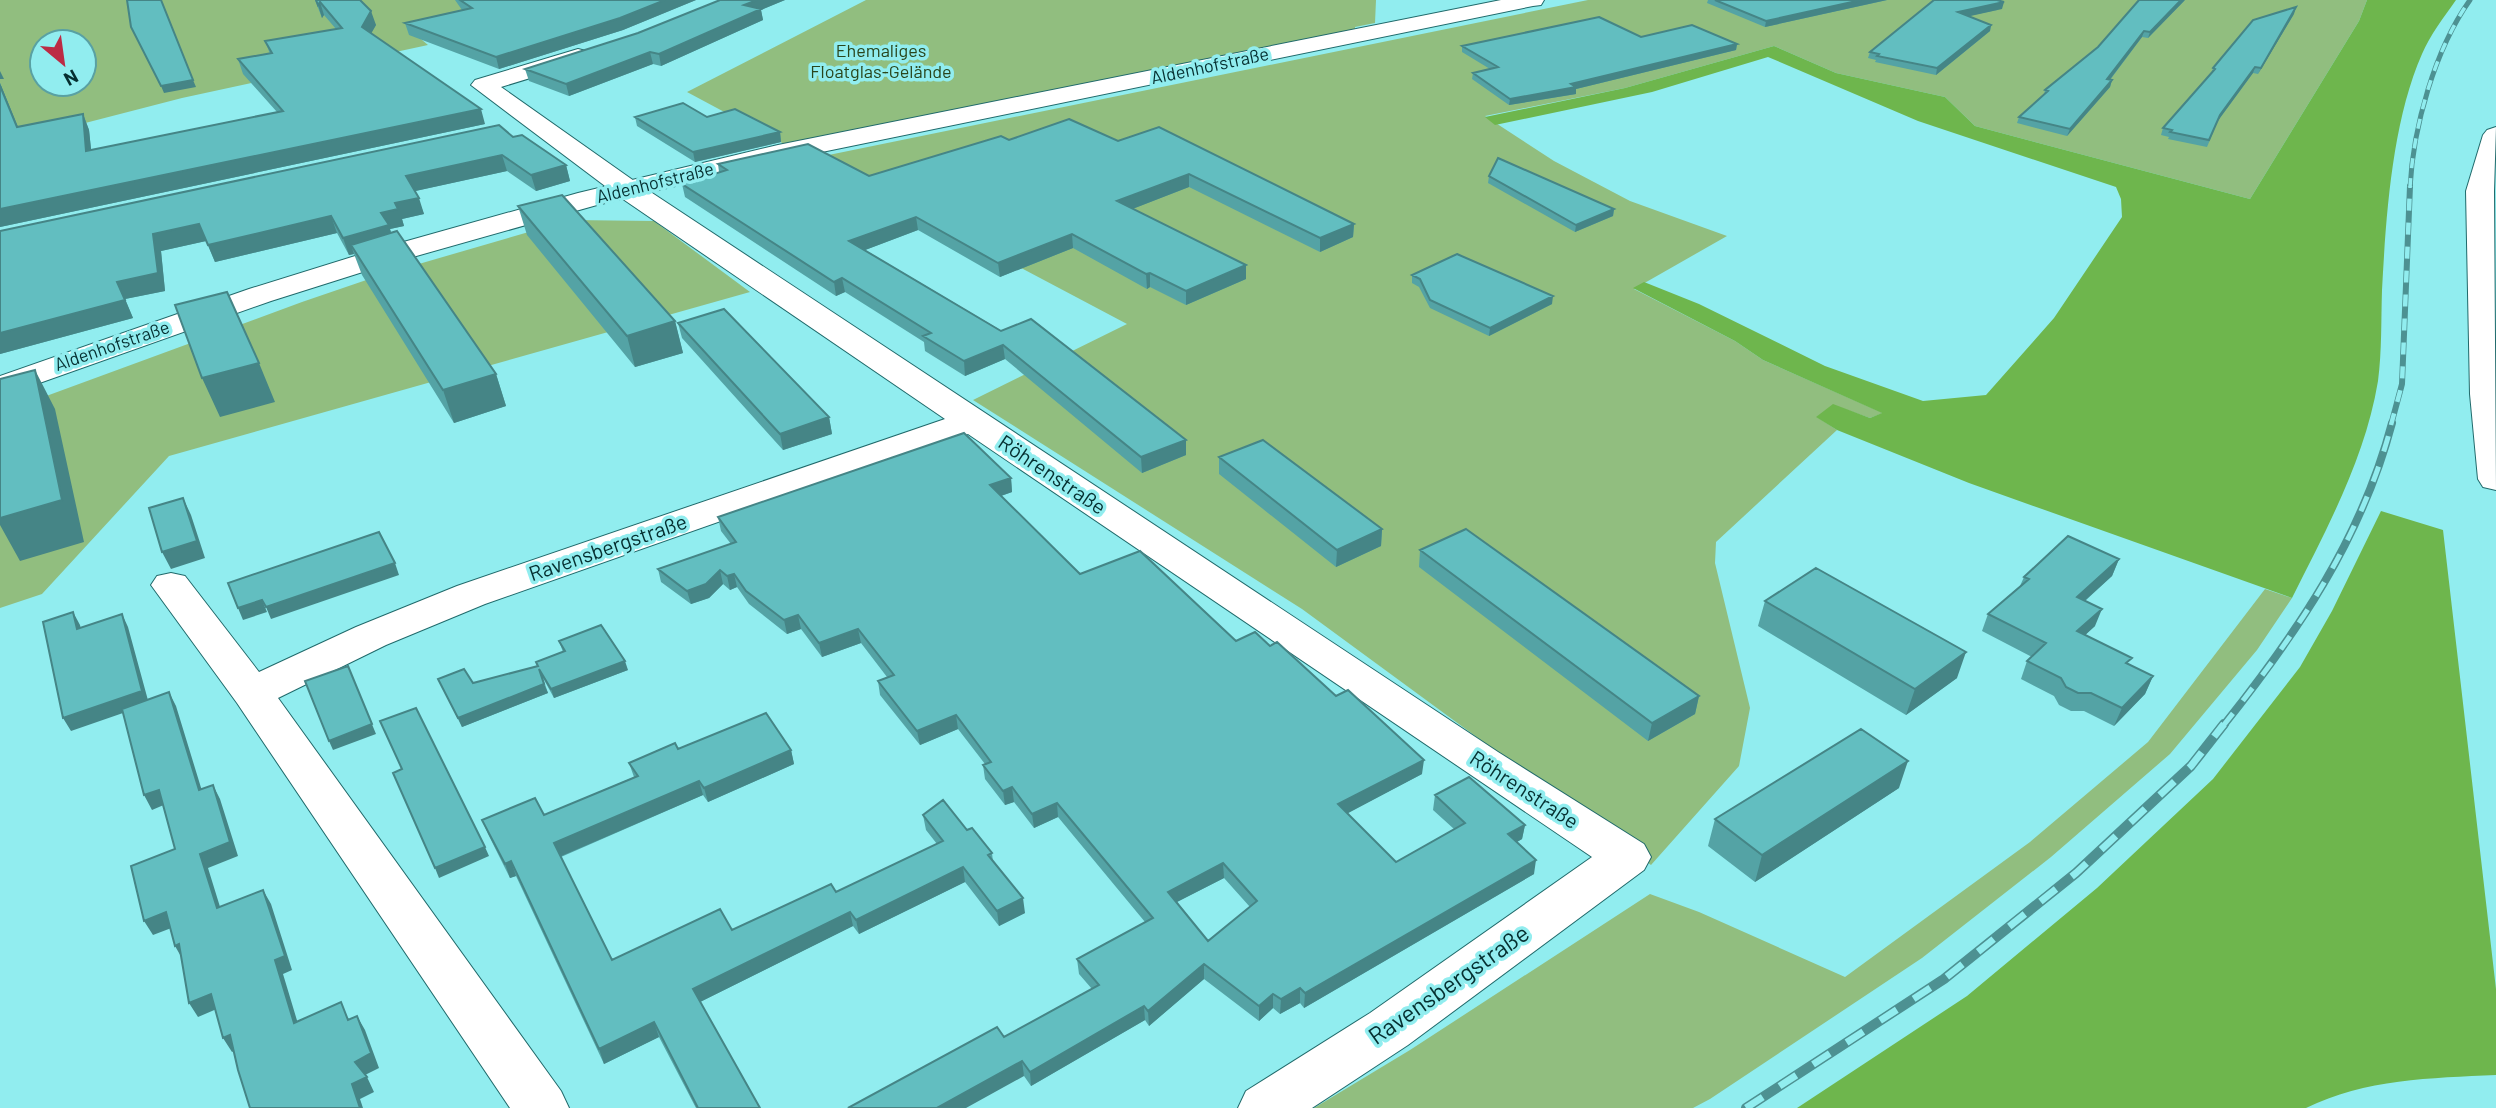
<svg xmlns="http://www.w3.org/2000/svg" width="2496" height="1108" font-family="Barlow,sans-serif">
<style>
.green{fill:#91be7f;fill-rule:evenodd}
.forest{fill:#6eb64d}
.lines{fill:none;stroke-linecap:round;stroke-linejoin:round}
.minor-casing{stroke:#206a6b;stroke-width:2}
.tertiary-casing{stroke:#206a6b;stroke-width:2}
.motorway-casing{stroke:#206a6b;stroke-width:2}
.minor{fill:#fff;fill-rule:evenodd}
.tertiary{fill:#fff;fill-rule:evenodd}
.motorway{fill:#fff;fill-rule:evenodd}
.rail-far3-casing{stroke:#4d9192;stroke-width:5}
.rail-far2-casing{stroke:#4d9192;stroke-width:6}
.rail-far1-casing{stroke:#4d9192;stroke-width:8}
.rail-casing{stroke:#4d9192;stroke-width:10}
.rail-far3{stroke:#91edef;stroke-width:3.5;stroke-dasharray:10;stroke-linecap:butt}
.rail-far2{stroke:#91edef;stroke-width:4.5;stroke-dasharray:12;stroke-linecap:butt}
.rail-far1{stroke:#91edef;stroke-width:5;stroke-dasharray:16;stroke-linecap:butt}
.rail{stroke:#91edef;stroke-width:7;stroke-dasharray:20;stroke-linecap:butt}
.wall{fill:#54a3a5;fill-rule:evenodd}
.shaded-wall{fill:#458586}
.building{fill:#62bec0;stroke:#458586;stroke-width:2;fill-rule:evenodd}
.labels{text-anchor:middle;stroke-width:7;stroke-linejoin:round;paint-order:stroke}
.far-park-label{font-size:18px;fill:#29451c;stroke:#91edef}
.far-street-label{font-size:18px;fill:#052f30;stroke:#91edef}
.street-label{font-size:21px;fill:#052f30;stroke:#91edef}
.near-street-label{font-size:24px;fill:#052f30;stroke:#91edef}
</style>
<rect width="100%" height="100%" fill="#91edef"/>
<path class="green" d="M0,0H525L408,28L428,45L182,98L0,145ZM42,42H84V84H42Z
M866,0H1376L1375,23L1355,27V30L786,145L687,92Z
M1588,0H2367L2359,21L2250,199L1975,126L1945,97L1836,73L1774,46L1625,88L1485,116L1554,161L1630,201L1727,236L1634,289L1735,341L1763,360L1883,413L1870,418L1833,405L1817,417L1837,430L1716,542L1715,563L1750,708L1739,766L1651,865L1302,609L973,400L1127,324L814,158Z
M570,220L654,221L750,292L169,456L42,594L0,608V413L302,302L381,275Z
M2265,589L2292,598L2257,650L2170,754L2051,857L1922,958L1710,1099L1693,1108H1314L1410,1050L1650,894L1699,912L1845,977L2030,842L2148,742Z"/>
<path class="forest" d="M2367,0H2456C2444,17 2430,35 2422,54C2392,122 2386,216 2382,290C2381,320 2382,351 2378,381C2365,459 2327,528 2292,598L1969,483L1837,430L1816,417L1833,404L1870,418L1882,413L1763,360L1735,341L1633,288L1644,282L1699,304L1825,366L1923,401L1986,395L2054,318L2122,217L2121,199L2116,187L1918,121L1768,57L1652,92L1495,125L1485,117L1625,88L1774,46L1836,73L1945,97L1975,126L2250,199L2359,21Z
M2381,511L2443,530L2496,989V1075C2431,1078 2365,1079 2306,1108H1797L1967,996L2097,888L2213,779L2300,667L2332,611Z"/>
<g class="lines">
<defs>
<path id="minor" d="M578,49L586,51L590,56L586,61L501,87L637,183L1498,752L1644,844L1651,857L1644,870L1408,1045L1312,1108H1238L1246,1091L1370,1013L1592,857L968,434L485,604L386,645L278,698L561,1091L569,1108H510L237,703L151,585L157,576L171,573L185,576L259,672L356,627L457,586L945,419L617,195L471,85L475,80Z"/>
<path id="tertiary" d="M1501,0H1544L1541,5L1533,6L778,161L597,205L388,264L271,301L0,397V376L249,289L368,252L578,193L778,145Z"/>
<path id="motorway" d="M2496,127L2494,191L2496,490L2483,487L2478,479L2470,394L2466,191L2483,135L2487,130Z"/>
</defs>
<use href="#minor" class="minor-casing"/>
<use href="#tertiary" class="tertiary-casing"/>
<use href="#motorway" class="motorway-casing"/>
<use href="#minor" class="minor"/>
<use href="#tertiary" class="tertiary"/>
<use href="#motorway" class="motorway"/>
<defs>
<path id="rail-far3" d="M2410,188C2413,127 2435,49 2470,0"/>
<path id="rail-far2" d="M2391,425L2402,384L2410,186"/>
<path id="rail-far1" d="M2223,726C2297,633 2361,540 2392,423"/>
<path id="rail" d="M1746,1108L1944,979L2076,873L2191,766L2224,724"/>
</defs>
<use href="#rail-far3" class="rail-far3-casing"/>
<use href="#rail-far2" class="rail-far2-casing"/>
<use href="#rail-far1" class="rail-far1-casing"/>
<use href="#rail" class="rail-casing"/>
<use href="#rail-far3" class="rail-far3"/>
<use href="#rail-far2" class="rail-far2"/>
<use href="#rail-far1" class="rail-far1"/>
<use href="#rail" class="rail"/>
</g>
<path class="wall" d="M315,0H360L376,25L371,33L485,124L0,227V83L18,127L83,114L89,130L91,150L277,112L243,74L238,59L270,54L265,41L336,29L324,15L322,18Z
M455,0H696L623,30L499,69L409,35L405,23L462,10Z
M720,0H785L761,10L763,20L661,66L653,64L569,96L529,81L525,69L638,33Z
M1708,0H1887L1765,27L1707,3Z
M2185,0L2148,38L2142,37L2110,80H2112L2110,87L2067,136L2017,123L2019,117L2044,95L2045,90L2098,47Z
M2002,9L1968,16L1991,25L1990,31L1936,75L1875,62L1876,60L1868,58L1870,52L1903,25Z
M2294,14L2258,74L2253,73L2217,122L2207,147L2168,139L2169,137L2161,135L2163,128L2212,73L2213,68Z
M1641,37L1737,44L1736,50L1576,89V94L1509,105L1472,79L1473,73L1490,69L1462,52V46Z
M635,117H707L780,132L781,142L695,162L637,126Z
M513,137L566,165L570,181L536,191L507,171L415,191L424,214L402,219L404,226L390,229L391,233L496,374L506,406L454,423L362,275L354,254L349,255L337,233L215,262L206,241L161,251L165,291L125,299L133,318L0,354V231Z
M1009,140L1118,141L1354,224L1353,237L1320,252L1189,187L1132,209L1246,279L1186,305L1150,287L1147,289L1073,248L1000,277L918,230L865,250L1186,440V455L1142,473L1005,359L965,376L925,351L924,342L845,292L836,296L685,197L682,184L719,172L718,164L869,176Z
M1489,176L1614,209L1613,216L1575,232L1488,183Z
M518,206L675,321L683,353L635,367L527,235Z
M1412,275L1552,304L1489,336L1430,308L1419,287L1412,283Z
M678,323L829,417L832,434L783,450L682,338Z
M1219,457L1382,529L1381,546L1336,567L1219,474Z
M1011,478L1012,492L1001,496L1080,574L1236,641L1270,646L1336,696L1422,774L1347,813L1396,862L1454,829L1433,810L1435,795L1525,825L1522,839L1517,842L1534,874L1304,1008L1300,1003L1280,1014L1273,1008L1259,1021L1204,979L1149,1026L1145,1020L1031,1086L1024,1076L1004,1037L1092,989L1079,974L1077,959L1145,922L1058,817L1034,828L1014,802L1005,805L985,779L983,765L985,764L958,729L920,745L880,695L878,681L887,677L861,643L822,657L801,629L787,634L749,604L737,587L730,590L723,584L709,598L691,604L661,582L658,569L731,544L721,531L718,517ZM1224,878L1250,907L1208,941L1177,902Z
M1420,550L1699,696L1695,714L1648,741L1419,567Z
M2119,559L2112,576L2085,601L2095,626L2085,635L2129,664L2153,676L2145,694L2114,726L2084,711H2071L2059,705L2054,696L2021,679L2027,661L2032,657L1982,631L1988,614L2020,586L2024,577Z
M1765,601L1957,678L1906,715L1758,626Z
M559,641L628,670L554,698L543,678L548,693L462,727L438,679L473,683L537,667L536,662L563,652Z
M678,749L791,750L794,764L708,802L703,795L561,857L612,960L732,930L836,892L937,844L926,830L923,815L967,830L992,853L993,862L1025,913L999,926L965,882L859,934L853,926L700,1002L760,1108H696L659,1037L604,1064L516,876L510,878L488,834L482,820L544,815L634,777L629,763Z
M1899,788L1755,882L1708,846L1715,819Z"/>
<path class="shaded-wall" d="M665,0H696L623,30L499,69L496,57Z
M757,0H785L761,10L763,20L661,66L659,54L744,5Z
M1861,0H1887L1765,27L1766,21Z
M2181,0H2185L2148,38L2150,32Z
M320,2L324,15L322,18L318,5Z
M2004,2L2002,9L1957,19L1958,12Z
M2296,7L2294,14L2258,74L2261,68Z
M371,11L376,25L367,41L362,27Z
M1991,25L1990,31L1936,75L1937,68Z
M2144,31L2142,37L2105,86L2107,79Z
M1737,44L1736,50L1576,89V94L1509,105L1510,99Z
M650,52L653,64L569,96L566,84Z
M2255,67L2253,73L2217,122L2207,147L2220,115Z
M0,71L4,79H0Z
M193,80L196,87L164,93L161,86Z
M2112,80L2110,87L2067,136L2070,129Z
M0,83L24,143L17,127L0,86Z
M481,109L485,124L0,227V209Z
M83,114L89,130L93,167L86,151Z
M780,132L781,142L695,162L693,152Z
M502,155L507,171L411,192L406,176Z
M566,165L570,181L536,191L531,175Z
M1189,174V187L1117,215V201Z
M419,198L424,214L402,219L404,226L390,229L394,242L351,245L354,254L349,255L343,238L395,203Z
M1614,209L1613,216L1575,232L1576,225Z
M331,216L337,233L215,262L208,245Z
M916,217L918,230L852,255L849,241Z
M199,224L206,241L161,251L165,291L125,299L133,318L0,354V333L117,282L153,234Z
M1354,224L1353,237L1320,252V238Z
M1072,234L1073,248L1000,277L998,263Z
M1246,265V279L1186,305V291Z
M1150,273V287L1147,289L1146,274Z
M842,278L845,292L836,296L834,282Z
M1553,296L1552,304L1489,336L1490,328Z
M675,321L683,353L635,367L627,336Z
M1003,345L1005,359L965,376L964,361Z
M259,363L275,402L220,417L202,378Z
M35,370L55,409L84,542L20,561L0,525V518Z
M496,374L506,406L454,423L443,390Z
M829,417L832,434L783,450L780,434Z
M1186,440V455L1142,473L1141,457Z
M1011,478L1012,492L992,499L990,485Z
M183,498L191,515L205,558L171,569L162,552Z
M1382,529L1381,546L1336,567L1337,550Z
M2119,559L2112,576L2070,614L2077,597Z
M395,563L399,575L271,619L266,607Z
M720,570L723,584L709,598L691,604L687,591Z
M734,574L737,587L730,590L727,576Z
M262,600L267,612L243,620L238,608Z
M2102,609L2095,626L2070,649L2077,631Z
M73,612L80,625L84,642L77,629Z
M122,614L128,627L149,704L71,731L63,718Z
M798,615L801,629L787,634L784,620Z
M858,629L861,643L822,657L819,643Z
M1966,652L1957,678L1906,715L1915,689Z
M625,661L628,670L554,698L551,689Z
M348,666L376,734L333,750L329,741Z
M2153,676L2145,694L2114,726L2122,708Z
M544,684L548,693L462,727L458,718Z
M169,692L176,706L206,804L199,790Z
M1699,696L1695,714L1648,741L1652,723Z
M956,715L958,729L920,745L917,731Z
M791,750L794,764L708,802L704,788Z
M1424,760L1422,774L1337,819L1338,804Z
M1908,761L1899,788L1755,882L1762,855Z
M699,781L703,795L559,857L554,843Z
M213,785L220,799L238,856L208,868L225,923L217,908L200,854Z
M1012,787L1014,802L1005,805L1003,791Z
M159,790L166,804L152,810L144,795Z
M1057,803L1058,817L1034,828L1032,814Z
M1525,825L1522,839L1506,848L1508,834Z
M485,847L489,856L439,878L435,868Z
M1536,860L1534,874L1304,1008L1305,993Z
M511,861L516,876L510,878L505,864Z
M1223,863L1224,878L1169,906L1168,892Z
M963,867L965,882L859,934L856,920Z
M263,890L271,904L292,970L283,974L302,1037L294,1023L275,960Z
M1023,898L1025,913L999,926L997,911Z
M166,912L174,927L153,935L144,921Z
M850,912L853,926L698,1003L693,989Z
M179,944L183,960L175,946Z
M1204,964V979L1149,1026L1148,1011Z
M1300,988V1003L1280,1014L1281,999Z
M211,994L219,1008L198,1017L189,1003Z
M1273,994V1008L1259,1021V1006Z
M1144,1006L1145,1020L1031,1086L1030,1072Z
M357,1016L365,1030L379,1068L363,1076L355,1062Z
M654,1022L659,1037L604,1064L599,1049Z
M230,1035L239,1049L232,1052L223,1038Z
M1022,1061L1024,1076L966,1108H937Z
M367,1077L374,1092L360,1099L363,1108H360L352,1084Z"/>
<path class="building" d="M127,0H161L193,80L161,86L131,27Z
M316,0H360L371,11L362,27L481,109L0,209V86L17,127L83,114L86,151L283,111L238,59L272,53L265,41L342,28L320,2L318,5Z
M460,0H665L620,18L496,57L405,23L472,8Z
M720,0H757L744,5L761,9L659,54L650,52L566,84L525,69L638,33Z
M1715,0H1861L1766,21Z
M1934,0H1997L2004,2L1958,12L1991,25L1937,68L1877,56L1879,54L1870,52Z
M2139,0H2181L2150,32L2144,31L2107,79L2112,80L2070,129L2019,117L2048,91L2045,90L2098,47Z
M2296,7L2261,68L2255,67L2220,115L2209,140L2170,132L2172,130L2163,128L2215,69L2213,68L2253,20Z
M1599,17L1641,37L1692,25L1737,44L1571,84L1576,87L1510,99L1473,73L1498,67L1462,46Z
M683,103L707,117L735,109L780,132L693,152L635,117Z
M1069,119L1118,141L1159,127L1354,224L1320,238L1189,174L1117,201L1246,265L1186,291L1150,273L1146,274L1072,234L998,263L916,217L849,241L1001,331L1031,319L1186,440L1141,457L1003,345L964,361L923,336L931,333L842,278L834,282L682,184L727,170L718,164L808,144L869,176L1001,136L1009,140Z
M499,125L513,137L522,135L566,165L531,175L502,155L406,176L419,198L395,203L398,209L381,213L389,225L343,238L331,216L208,245L199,224L153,234L158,273L117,282L125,300L0,333V231Z
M1498,158L1614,209L1576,225L1489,176Z
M562,195L675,321L627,336L518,206Z
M397,231L496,374L443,390L351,245Z
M1457,254L1553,296L1490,328L1430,300L1420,279L1412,275Z
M227,292L259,363L202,378L175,305Z
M724,309L829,417L780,434L678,323Z
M35,370L62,500L0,518V379Z
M964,433L1011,478L990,485L1080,574L1140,551L1236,641L1255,632L1270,646L1277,642L1336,696L1348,690L1424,760L1338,804L1396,862L1465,823L1435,795L1469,777L1525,825L1508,834L1536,860L1305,993L1300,988L1281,999L1273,994L1259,1006L1204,964L1148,1011L1144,1006L1030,1072L1022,1061L937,1108H848L997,1027L1004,1037L1099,985L1077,959L1153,918L1057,803L1032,814L1012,787L1003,791L983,765L991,762L956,715L917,731L878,681L894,675L858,629L819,643L798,615L784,620L746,591L734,574L727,576L720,570L706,584L687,591L658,569L736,542L718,517ZM1223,863L1257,901L1208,941L1168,892Z
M1263,440L1382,529L1337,550L1219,457Z
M183,498L197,541L162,552L149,508Z
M1466,529L1699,696L1652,723L1420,550Z
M379,532L395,563L266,607L262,600L238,608L228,583Z
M2068,536L2119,559L2077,597L2102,609L2077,631L2132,658L2126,663L2153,676L2122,708L2091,693H2078L2066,687L2061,678L2027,661L2046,643L1988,614L2029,579L2024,577Z
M1816,568L1966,652L1915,689L1765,601Z
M73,612L77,629L122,614L142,691L63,718L43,622Z
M601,625L625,661L551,689L539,669L544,684L458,718L438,679L464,669L473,683L538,666L536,662L565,651L559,641Z
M348,666L372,724L329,741L305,681Z
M169,692L199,790L213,785L230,842L200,854L217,908L263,890L285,956L275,960L294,1023L341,1002L348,1020L357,1016L371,1053L355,1062L367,1077L352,1084L360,1108H250L238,1070L230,1035L223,1038L211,994L189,1003L179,944L175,946L166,912L144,921L131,866L175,849L159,790L144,795L122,709Z
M416,708L485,847L435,868L393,773L402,769L380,721Z
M766,713L791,750L704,788L699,781L554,843L612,960L720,909L732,930L831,884L836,892L943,841L923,815L943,800L967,830L972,828L992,853L988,855L1023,898L997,911L963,867L856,920L850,912L693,989L760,1108H698L654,1022L599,1049L511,861L505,864L482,820L535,798L544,815L638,776L629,763L675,743L678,749Z
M1861,729L1908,761L1762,855L1715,819Z"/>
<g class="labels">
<g class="far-park-label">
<text x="881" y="57">Ehemaliges<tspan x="881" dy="21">Floatglas-Gelände</tspan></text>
</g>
<g class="far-street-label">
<text transform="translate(1210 66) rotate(-12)" y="6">Aldenhofstraße</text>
<text transform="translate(655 183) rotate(-14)" y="6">Aldenhofstraße</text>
<text transform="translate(112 346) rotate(-19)" y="6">Aldenhofstraße</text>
</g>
<g class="street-label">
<text transform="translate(1052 475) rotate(34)" y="7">Röhrenstraße</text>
<text transform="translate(608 548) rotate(-19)" y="7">Ravensbergstraße</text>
<text transform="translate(1524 790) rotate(33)" y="7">Röhrenstraße</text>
</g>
<g class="near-street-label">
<text transform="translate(1449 985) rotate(-35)" y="8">Ravensbergstraße</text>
</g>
</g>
<g transform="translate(63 63) rotate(151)"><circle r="33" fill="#91edef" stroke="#59a1a3" stroke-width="2"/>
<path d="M0-5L12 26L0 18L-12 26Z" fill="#bc2b44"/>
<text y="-10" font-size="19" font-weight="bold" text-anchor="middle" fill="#052f30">N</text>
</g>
</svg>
